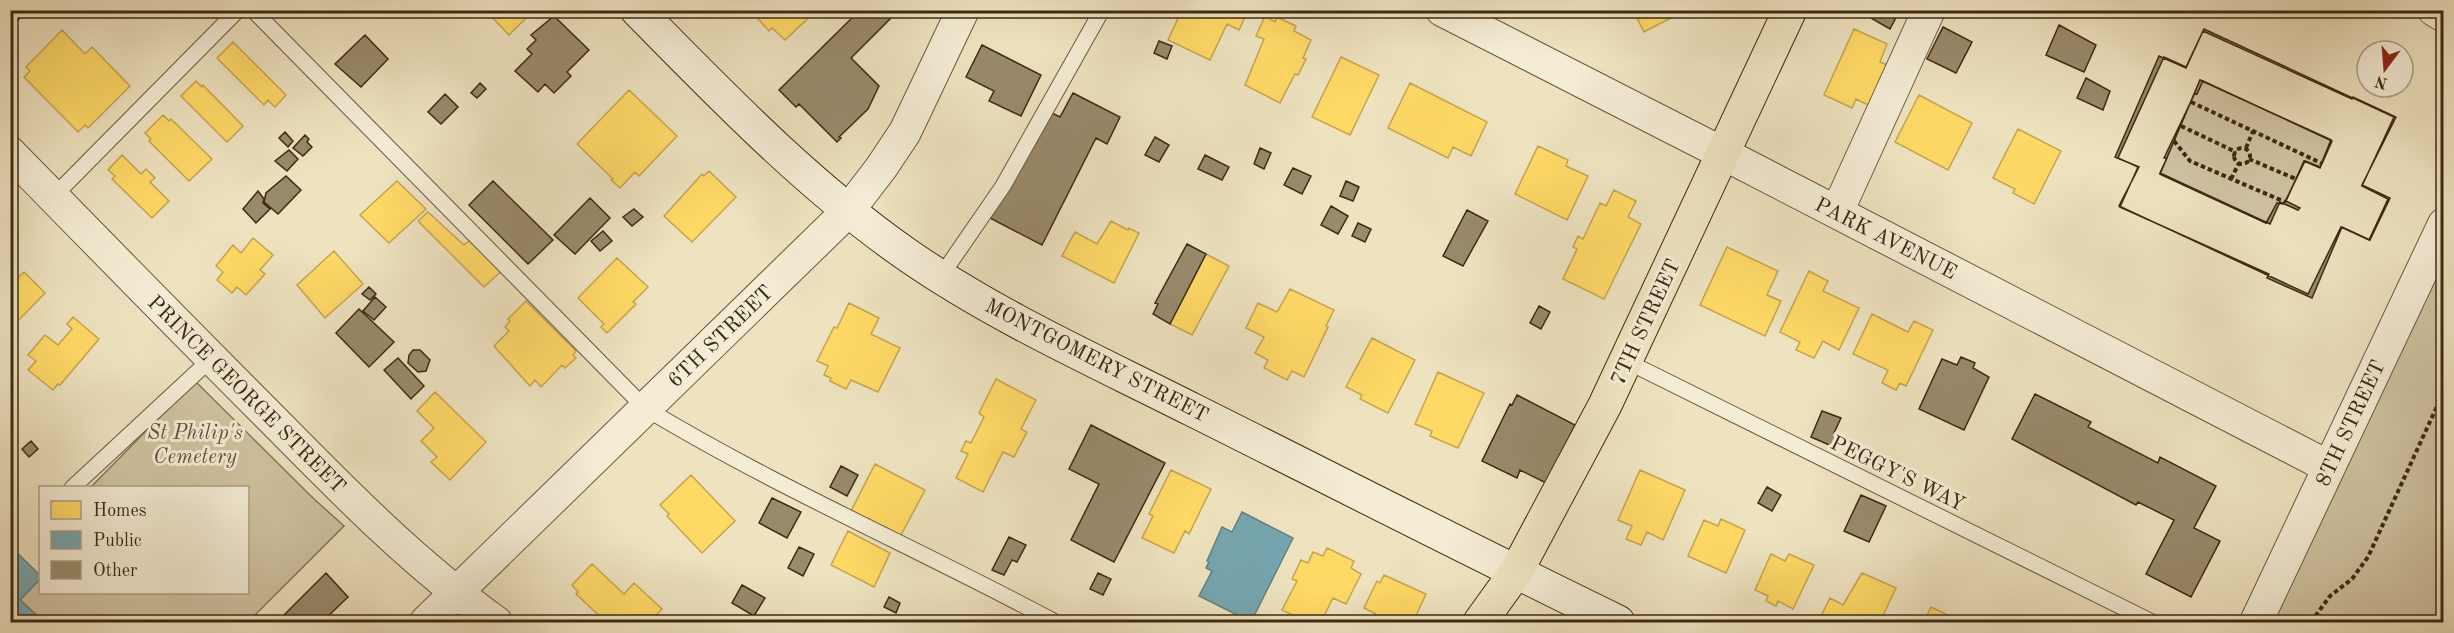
<svg xmlns="http://www.w3.org/2000/svg" width="2454" height="633" font-family="'Old Standard TT',serif">
<style>
.green{fill:#d0c3a2;stroke:#86765a;stroke-width:1.5}
.homes{fill:#ffd966;stroke:#c5a44d;stroke-width:1.5}
.public{fill:#76a5af;stroke:#658080;stroke-width:1.5}
.building{fill:#998a6c;stroke:#3d2a13;stroke-width:1.5;fill-rule:evenodd}
.lines{fill:none;stroke-linecap:round;stroke-linejoin:round}
.lane-casing{stroke:#69583e;stroke-width:17}
.street-casing{stroke:#69583e;stroke-width:34}
.secondary-casing{stroke:#3d2a13;stroke-width:35}
.primary-casing{stroke:#3d2a13;stroke-width:35}
.path{stroke:#3d2a13;stroke-width:4;stroke-dasharray:4.5 3;stroke-linecap:butt}
.lane{stroke:#f4ecd5;stroke-width:15}
.street{stroke:#f4ecd5;stroke-width:32}
.secondary{stroke:#f4ecd5;stroke-width:33}
.primary{stroke:#eee2bf;stroke-width:33}
.labels{text-anchor:middle;stroke-width:6;stroke-linejoin:round;paint-order:stroke}
.street-label{font-size:21px;fill:#3d2a13;stroke:#f4ecd5}
.park-label{font-size:21px;font-style:italic;fill:#625037;stroke:#f4ecd5}
</style>
<rect width="100%" height="100%" fill="#eee2bf"/>
<filter id="stains"><feTurbulence type="fractalNoise" baseFrequency=".00333" numOctaves="4"/><feColorMatrix values="0 0 0 0 .2 0 0 0 0 .09 0 0 0 0 .02 0 0 0 .5 -.17"/></filter>
<radialGradient id="worn" r=".72"><stop offset=".6" stop-color="#630" stop-opacity="0"/><stop offset="1" stop-color="#630" stop-opacity=".3"/></radialGradient>
<path class="green" d="M2200,80L2331,140L2320,167L2305,161L2284,204L2277,203L2266,223L2160,174Z
M2443,227V622H2256Z
M195,381L314,499L344,526L248,622H44L20,600L40,579V592H248V488L91,487Z"/>
<path class="homes" d="M485,10H534L509,35Z
M750,10H817L785,40L772,28L769,31Z
M1182,10H1248L1239,30L1227,24L1210,60L1168,40Z
M1633,10H1686L1644,32Z
M1265,16L1275,22L1277,17L1296,26L1294,31L1311,40L1303,58L1306,59L1298,75L1295,74L1280,103L1245,85L1264,39L1256,36Z
M1854,29L1887,44L1880,62L1892,67L1874,108L1856,99L1852,108L1824,95Z
M62,30L85,54L92,47L130,86L88,128L85,125L78,132L24,77L30,71L26,67Z
M233,42L286,95L275,107L268,100L264,105L217,58Z
M1341,57L1379,75L1350,135L1312,117Z
M196,81L202,87L203,85L243,126L227,142L181,96Z
M1410,83L1487,122L1471,156L1453,147L1448,158L1388,128Z
M629,90L677,136L639,176L635,172L620,188L611,180L613,179L577,144Z
M1919,95L1972,123L1948,170L1895,142Z
M163,115L169,121L171,119L212,159L189,181L149,141L151,139L145,133Z
M2018,129L2061,151L2034,204L2013,193L2015,189L1993,178Z
M1538,146L1568,160L1566,166L1588,176L1567,220L1515,194Z
M122,155L141,174L146,169L155,178L150,182L169,201L152,218L112,179L115,176L108,170Z
M709,171L736,197L692,242L664,216L702,174L704,176Z
M397,181L426,209L389,243L360,215Z
M1614,190L1636,201L1628,217L1641,224L1604,299L1563,279L1577,249L1573,247L1578,236L1583,239L1600,203L1606,206Z
M428,212L464,245L475,236L506,267L484,287L418,221Z
M1111,221L1128,230L1129,228L1139,233L1114,283L1062,256L1075,232L1097,244Z
M253,238L273,255L260,270L265,274L246,295L237,287L232,293L217,280L223,272L216,266L233,245L241,253Z
M1727,247L1778,271L1767,295L1781,301L1765,336L1700,305Z
M334,251L363,284L325,318L297,285Z
M1206,254L1229,266L1192,335L1170,324Z
M617,258L648,287L633,302L636,304L607,333L601,327L604,324L578,298Z
M1809,271L1828,281L1823,291L1859,308L1839,350L1823,341L1814,358L1796,350L1800,342L1780,332Z
M24,272L45,293L10,329V285Z
M1290,289L1334,310L1326,326L1328,327L1304,377L1292,371L1287,380L1264,368L1268,360L1255,353L1264,337L1246,328L1258,303L1277,312Z
M526,301L576,351L573,355L576,358L565,368L562,365L541,387L535,380L530,386L494,346L509,331L505,327L510,321L508,319Z
M849,303L879,318L871,334L900,348L878,392L851,380L846,389L830,381L831,378L824,375L828,366L817,361L834,327L837,328Z
M1872,314L1908,332L1914,321L1933,330L1906,386L1900,383L1896,390L1882,383L1888,370L1853,354Z
M73,317L99,339L60,385L58,384L53,390L28,370L36,361L28,355L45,335L58,345L72,329L67,324Z
M1372,338L1415,360L1388,413L1360,399L1362,395L1346,387Z
M1438,372L1484,393L1458,448L1430,436L1432,431L1415,424Z
M996,379L1036,400L1021,429L1027,432L1014,457L1003,452L983,492L956,478L968,454L961,451L966,441L971,443L984,417L979,413Z
M435,392L486,442L450,480L431,462L437,457L421,441L434,428L417,411Z
M875,464L925,490L900,537L851,511Z
M1171,470L1211,489L1189,534L1185,531L1174,553L1142,538L1153,516L1149,514Z
M1640,470L1685,490L1663,540L1647,532L1641,545L1626,539L1632,526L1618,520Z
M691,475L735,521L702,553L667,516L669,514L660,505Z
M1721,519L1745,530L1726,573L1688,556L1704,520L1718,526Z
M848,531L890,553L874,587L831,565Z
M1327,548L1354,561L1351,568L1361,574L1346,604L1333,598L1321,622H1292L1295,616L1282,610L1297,581L1292,579L1301,560L1308,563L1313,552L1323,556Z
M1771,554L1785,561L1789,554L1814,565L1793,609L1778,601L1776,606L1766,601L1768,596L1755,590Z
M592,564L624,594L634,583L662,609L649,622H606L576,594L578,592L572,585Z
M1862,573L1896,588L1880,622H1818L1830,598L1843,605Z
M1384,575L1426,594L1413,622H1372L1376,614L1364,608L1377,581L1380,583Z
M1931,607L1948,615L1945,622H1924Z"/>
<path class="public" d="M1242,512L1293,538L1251,622L1199,596L1212,571L1206,568L1209,562L1207,561L1222,527L1232,532Z
M10,546L40,575V579L20,600L44,622H10Z"/>
<path class="building" d="M10,10H28L10,28Z
M860,10H887L893,16L851,58L879,86L868,109L839,137L841,138L837,142L799,104L796,107L779,90Z
M1857,10H1900L1890,29Z
M554,16L589,50L567,72L571,76L554,93L545,84L538,92L515,71L532,54L527,49L536,40L531,35Z
M2059,25L2096,45L2084,72L2046,55Z
M1943,27L1972,42L1956,73L1927,59Z
M2204,29L2394,117L2362,186L2388,199L2369,240L2341,227L2308,294L2119,206L2139,167L2115,157L2159,56L2186,68ZM2200,80L2331,140L2320,167L2305,161L2284,204L2277,203L2266,223L2160,174Z
M2203,31L2352,99L2353,97L2396,117L2362,185L2390,198L2370,240L2342,227L2312,298L2267,278L2269,274L2120,207L2138,167L2118,158L2164,57L2186,67ZM2203,81L2332,141L2320,168L2304,161L2286,201L2300,208L2298,210L2280,202L2270,224L2160,173L2167,158H2164L2195,93L2197,94Z
M365,35L388,59L361,87L335,64Z
M1159,41L1172,46L1167,59L1154,53Z
M982,45L1041,75L1021,116L989,101L994,91L966,77Z
M2086,78L2110,91L2103,110L2077,98Z
M480,83L486,89L477,98L471,93Z
M1073,93L1120,117L1107,144L1096,138L1042,245L988,217L1048,111L1060,117Z
M445,94L458,107L441,124L428,112Z
M285,132L293,141L288,147L279,138Z
M305,135L309,139L307,142L312,147L303,156L293,148Z
M1155,137L1169,145L1159,162L1145,155Z
M1260,148L1271,153L1264,169L1254,164Z
M289,150L298,159L287,171L275,161Z
M1205,155L1229,167L1222,180L1198,169Z
M1293,168L1311,176L1302,194L1284,185Z
M286,176L301,190L278,214L264,202L266,193Z
M493,181L553,240L528,264L469,205Z
M1346,181L1359,187L1353,201L1340,196Z
M258,191L264,199L263,203L270,209L256,223L243,209Z
M590,198L610,218L575,254L554,235Z
M1331,206L1348,216L1338,234L1321,225Z
M634,209L643,217L632,226L623,217Z
M1467,210L1488,221L1463,266L1443,256Z
M1358,223L1371,229L1365,242L1352,236Z
M603,231L612,241L600,251L591,241Z
M1187,244L1206,254L1170,324L1153,314L1158,304L1155,303Z
M369,287L376,294L370,300L362,294Z
M375,297L386,307L374,320L363,311Z
M1539,306L1550,312L1541,329L1530,323Z
M359,309L394,342L369,367L336,333Z
M413,350H420L430,360L426,371L418,372L408,363L409,355Z
M1961,357L1975,363L1973,368L1989,377L1964,430L1919,409L1942,359L1957,365Z
M398,358L424,386L411,399L384,370Z
M2035,394L2091,422L2088,427L2158,463L2160,457L2216,486L2194,528L2220,541L2191,597L2146,574L2174,520L2138,502L2136,505L2012,439Z
M1517,395L1575,425L1546,483L1520,470L1517,478L1482,461L1510,404L1512,405Z
M1822,411L1841,418L1834,433L1839,435L1834,447L1811,437Z
M1091,425L1165,463L1114,562L1071,540L1099,484L1069,469Z
M31,441L38,449L29,457L22,449Z
M841,466L858,475L847,496L830,487Z
M1767,487L1781,495L1772,511L1758,503Z
M1861,495L1886,506L1869,542L1844,531Z
M772,498L801,512L787,538L759,523Z
M1009,537L1026,545L1017,562L1012,560L1004,575L992,570Z
M799,547L814,554L803,576L788,568Z
M326,573L348,597L322,622H281L279,620Z
M1098,573L1111,579L1103,595L1090,589Z
M742,585L765,598L754,616L732,603Z
M889,597L900,603L896,613L884,607Z"/>
<g class="lines">
<defs>
<path id="lane" d="M253,10L645,408C777,488 919,549 1055,622
M53,197L238,10
M941,276L1003,186L1102,10
M1626,361L2152,622
M72,488L211,359"/>
<path id="street" d="M1442,10L1724,154L2329,467
M2434,10L2444,16
M10,153C100,245 190,337 281,428C349,497 417,566 496,622
M1837,212L1929,10
M426,622L848,211L881,168L905,132L963,10
M2256,622L2444,224"/>
<path id="secondary" d="M637,10C722,96 806,184 906,254C995,316 1096,361 1193,410C1335,481 1476,553 1618,622"/>
<path id="primary" d="M1480,622L1516,572L1605,405L1790,10"/>
</defs>
<use href="#lane" class="lane-casing"/>
<use href="#street" class="street-casing"/>
<use href="#secondary" class="secondary-casing"/>
<use href="#primary" class="primary-casing"/>
<path class="path" d="M2191,102L2321,163
M2181,126L2236,152
M2174,141L2190,161L2285,202
M2246,148L2253,131
M2234 156a8 8 0 1 1 16 0a8 8 0 1 1-16 0Z
M2249,159L2296,179
M2231,179L2239,163
M2311,622L2330,596L2352,579L2368,557L2444,391"/>
<use href="#lane" class="lane"/>
<use href="#street" class="street"/>
<use href="#secondary" class="secondary"/>
<use href="#primary" class="primary"/>
</g>
<g class="labels">
<g class="street-label">
<text transform="translate(1886 238) rotate(27)" y="7">PARK AVENUE</text>
<text transform="translate(1645 322) rotate(-65)" y="7">7TH STREET</text>
<text transform="translate(720 336) rotate(-44)" y="7">6TH STREET</text>
<text transform="translate(1097 360) rotate(27)" y="7">MONTGOMERY STREET</text>
<text transform="translate(247 394) rotate(45)" y="7">PRINCE GEORGE STREET</text>
<text transform="translate(2350 423) rotate(-65)" y="7">8TH STREET</text>
<text transform="translate(1898 473) rotate(26)" y="7">PEGGY'S WAY</text>
</g>
<g class="park-label">
<text x="195" y="439">St Philip's<tspan x="195" dy="24">Cemetery</tspan></text>
</g>
</g>
<rect width="2454" height="633" fill="none" stroke="#eee2bf" stroke-width="36"/>
<rect x="12" y="12" width="2430" height="609" fill="none" stroke="#3d2a13" stroke-width="3"/>
<rect x="18" y="18" width="2418" height="597" fill="none" stroke="#3d2a13" stroke-width="1.5"/>
<rect x="39" y="486" width="210" height="108" fill="#f4ecd5" stroke="#ab9e87" stroke-width="1.5"/>
<rect x="51" y="501" width="30" height="18" fill="#ffd966" stroke="#ab9e87" stroke-width="1.5"/>
<text x="93" y="516" font-size="18" fill="#3d2a13">Homes</text>
<rect x="51" y="531" width="30" height="18" fill="#76a5af" stroke="#ab9e87" stroke-width="1.5"/>
<text x="93" y="546" font-size="18" fill="#3d2a13">Public</text>
<rect x="51" y="561" width="30" height="18" fill="#998a6c" stroke="#ab9e87" stroke-width="1.5"/>
<text x="93" y="576" font-size="18" fill="#3d2a13">Other</text>
<g transform="translate(2385 69) rotate(196)"><circle r="28" fill="#f4ecd5" stroke="#ab9e87" stroke-width="1.5"/>
<path d="M0-4.5L10 22L0 15L-10 22Z" fill="#8f2418"/>
<text y="-9" font-size="16" font-weight="bold" text-anchor="middle" fill="#3d2a13">N</text>
</g>
<rect width="100%" height="100%" filter="url(#stains)"/>
<rect width="100%" height="100%" fill="url(#worn)"/>
</svg>
